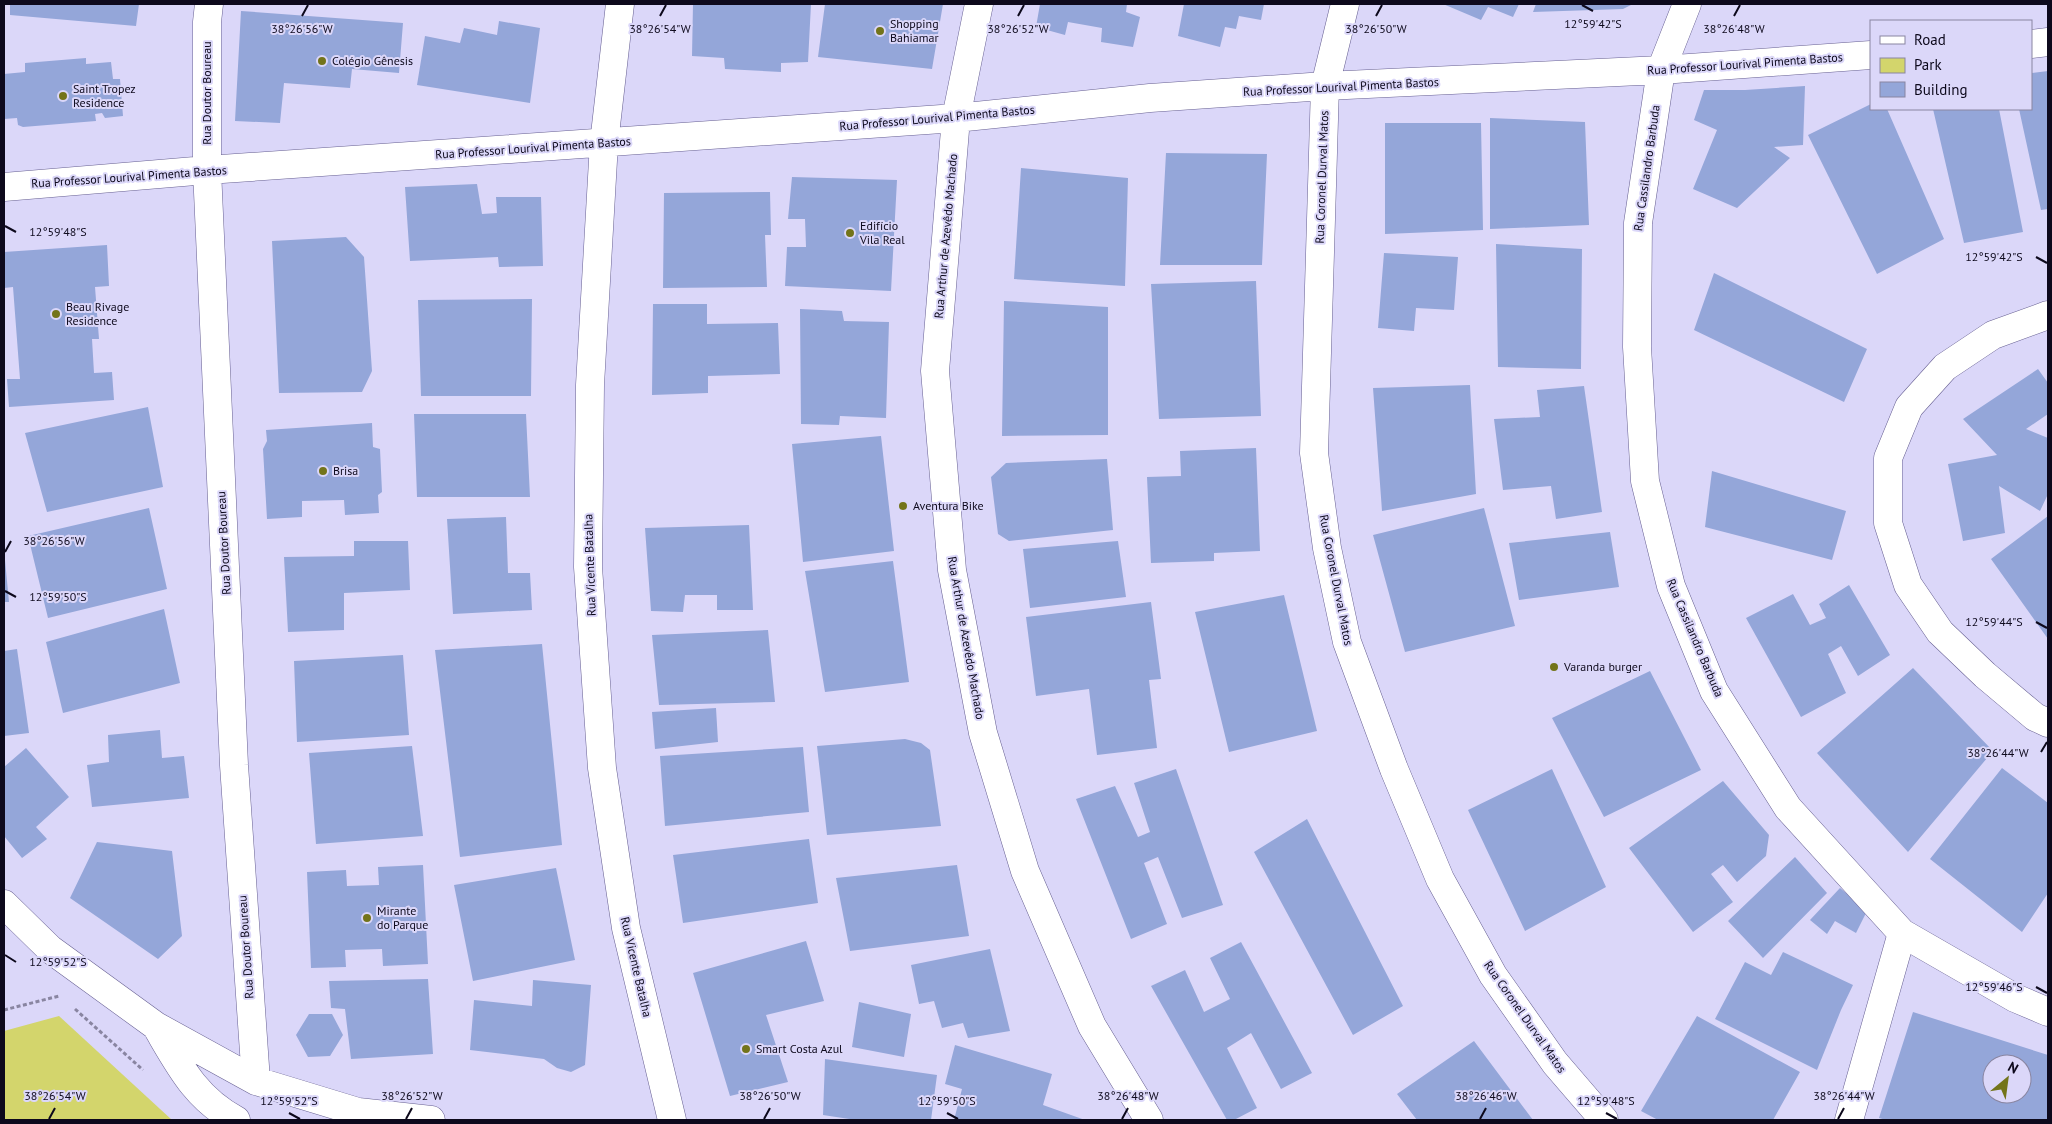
<svg xmlns="http://www.w3.org/2000/svg" width="2052" height="1124" font-family="'PT Sans',sans-serif">
<style>
.green{fill:#d3d56c}
.building{fill:#94a6d9;fill-rule:evenodd}
.lines{fill:none;stroke-linecap:round;stroke-linejoin:round}
.minor-casing{stroke:#676092;stroke-width:29}
.path{stroke:#8985a1;stroke-width:3;stroke-dasharray:4 2.5;stroke-linecap:butt}
.minor{stroke:#fff;stroke-width:28}
.ticks{fill:none;stroke:#0d091c;stroke-width:2}
.poi-dot{fill:#73741a;stroke:#dbd7f9;stroke-width:2}
.labels{text-anchor:middle;stroke-width:4;stroke-linejoin:round;paint-order:stroke}
.poi-label{font-size:12px;fill:#0d091c;stroke:#dbd7f9;text-anchor:start}
.street-label{font-size:12px;fill:#0d091c;stroke:#dbd7f9}
.ticks-label{font-size:12px;text-anchor:middle;fill:#0d091c;stroke:#dbd7f9;stroke-width:4;stroke-linejoin:round;paint-order:stroke}
</style>
<rect width="100%" height="100%" fill="#dbd7f9"/>
<path class="green" d="M59,1016L172,1120H4V1031Z"/>
<path class="building" d="M10,4H139L136,26L10,15Z
M693,4H811L808,62L781,63V72L725,69L724,58L692,56Z
M825,4H943L932,69L818,57Z
M1040,4H1127L1126,12L1140,17L1133,47L1101,42L1102,28L1068,22L1065,35L1036,27Z
M1184,4H1264L1261,20L1239,16L1236,29L1225,27L1220,47L1178,36Z
M1443,4H1519L1513,17L1488,7L1481,20Z
M1536,4H1633L1623,9L1533,12Z
M241,11L403,23L399,73L352,69L350,88L284,83L280,123L235,121Z
M499,21L540,28L530,103L417,85L425,36L460,43L464,28L497,35Z
M86,58V64L111,62L113,79H120L123,116L105,118L102,113L95,114L96,121L23,127L18,125L17,118L4,119V74L25,72V63Z
M2048,71V209L2041,210L2019,109H2031V73Z
M1805,86L1803,145L1774,147L1790,158L1737,208L1693,189L1717,130L1694,120L1704,90H1745Z
M1871,104V109H1887L1944,239L1877,274L1808,135Z
M1933,109H1999L2023,232L1964,243Z
M1490,118L1585,122L1589,225L1490,229Z
M1385,123H1481L1483,230L1385,234Z
M1166,153L1267,154L1262,265H1160Z
M1021,168L1128,178L1125,286L1014,279Z
M792,177L897,180L891,291L785,286L787,247H806L805,219H788Z
M477,184L482,214L497,213L496,197H541L543,266L499,267L498,257L410,261L405,187Z
M770,192L771,235H765L767,287L663,288L664,193Z
M346,237L364,257L372,371L362,392L279,393L272,241Z
M1496,244L1582,249L1581,369L1498,367Z
M107,245L109,286L95,287L99,339H92L94,373L112,372L114,400L9,407L7,379H20L13,287L4,288V252Z
M1384,253L1458,257L1454,310L1416,308L1414,331L1378,328Z
M1714,273L1867,349L1844,402L1694,330Z
M1256,281L1261,416L1159,419L1151,284Z
M532,299L531,396H421L418,300Z
M1004,301L1108,307V435L1002,436Z
M653,304H707V324L778,323L780,374L708,376V393L652,395Z
M800,309L842,311L844,321L889,322L886,418L840,416L839,425L801,424Z
M2038,369L2048,383V414L2026,429L2048,438V494L2040,511L1999,486L2005,533L1963,541L1948,464L1997,455L1963,419Z
M1470,385L1476,494L1382,511L1373,388Z
M1584,386L1602,512L1556,519L1551,486L1503,490L1494,419L1540,417L1537,390Z
M148,407L163,487L47,512L25,433Z
M414,414H526L530,497H417Z
M372,423L373,447L380,449L382,492L378,495L379,513L345,515L344,500L302,501V517L267,519L263,449L267,441L266,430Z
M881,436L894,551L803,562L792,444Z
M1256,448L1260,551L1214,553V561L1151,563L1147,477L1181,476L1180,451Z
M1107,459L1113,530L1009,541L998,534L991,477L1006,463Z
M1712,471L1846,511L1832,560L1705,527Z
M149,508L167,589L48,618L28,536Z
M1484,508L1515,626L1405,652L1373,535Z
M2048,516V639L1991,559Z
M506,517L508,573H530L532,610L453,614L447,519Z
M749,525L753,610H717V595H685L683,612L651,611L645,528Z
M1610,532L1619,587L1519,600L1509,543Z
M354,541H408L410,590L344,593V630L288,632L284,557L354,556Z
M1118,541L1126,597L1030,608L1023,549Z
M4,560H5L9,602H4Z
M893,561L909,682L825,692L805,571Z
M1849,585L1890,655L1858,676L1841,646L1828,654L1846,693L1801,717L1746,618L1793,594L1810,625L1826,618L1819,604Z
M1284,595L1317,731L1229,752L1195,612Z
M1151,602L1161,679L1149,680L1157,748L1097,755L1089,689L1036,696L1026,617Z
M164,609L180,683L63,713L46,642Z
M768,630L775,702L659,705L652,635Z
M542,644L562,845L460,857L435,650Z
M17,649L29,733L4,736V651Z
M403,655L409,735L297,742L294,661Z
M1913,668L1993,751L1908,852L1817,753Z
M1650,671L1701,770L1604,817L1552,718Z
M716,708L718,742L655,749L652,712Z
M160,730L162,758L184,756L189,798L92,807L87,765L109,762L108,735Z
M905,739L921,743L930,750L941,826L827,835L817,746Z
M412,746L423,836L316,844L309,753Z
M803,747L809,812L665,826L660,756Z
M26,748L69,797L36,827L47,839L22,858L4,836V767Z
M2002,768L2048,803V893L2022,932L1930,859Z
M1176,769L1223,905L1182,918L1158,857L1144,863L1167,924L1131,939L1076,799L1115,786L1138,837L1150,832L1134,783Z
M1552,769L1606,887L1525,931L1468,810Z
M1723,781L1769,835L1766,856L1737,882L1723,865L1711,874L1733,902L1693,932L1629,848Z
M1307,819L1403,1006L1353,1035L1254,852Z
M809,839L818,903L683,923L673,855Z
M97,842L172,851L182,936L158,959L70,898Z
M1795,857L1827,893L1763,958L1728,921Z
M423,865L428,964L383,966L382,949L345,950L346,967L311,968L307,872L346,870L347,886L379,885L378,867Z
M957,865L969,936L850,951L836,878Z
M556,868L575,960L473,981L454,885Z
M1840,888L1867,911L1856,933L1835,921L1827,934L1810,920Z
M806,941L824,1001L766,1015L788,1082L730,1096L693,973Z
M1241,942L1312,1073L1281,1089L1251,1033L1227,1048L1257,1108L1234,1120H1227L1151,986L1185,970L1204,1012L1230,999L1210,958Z
M990,949L1010,1031L968,1038L963,1023L942,1028L934,1001L919,1004L911,965Z
M1783,952L1853,985L1841,1010L1817,1070L1715,1019L1745,962L1771,975Z
M428,979L433,1054L351,1059L345,1009L331,1008L329,981Z
M533,980L591,985L585,1065L571,1072L557,1068L544,1059L470,1050L474,1000L532,1006Z
M859,1002L911,1014L904,1057L852,1047Z
M1913,1012L2048,1055V1120H1886L1879,1118ZM1992,1064H2022V1094H1992Z
M309,1014H332L343,1035L330,1056L308,1057L296,1035Z
M1697,1016L1800,1072L1773,1120H1658L1641,1111Z
M1474,1041L1533,1120H1417L1397,1094Z
M955,1045L1052,1074L1043,1105L1085,1120H954L962,1089L945,1084Z
M825,1059L937,1075L931,1120H856L823,1115Z"/>
<g class="lines">
<defs>
<path id="minor" d="M209,4L207,22V170L234,765L256,1081
M620,4L604,143L590,385L588,567L602,768L626,928L672,1120
M979,4L956,118L935,371L952,570L983,733L1025,871L1092,1026L1149,1120
M1345,4L1325,86L1314,453L1327,548L1347,642L1394,769L1440,879L1493,975L1555,1063L1604,1120
M1687,4L1661,70L1638,223L1637,347L1645,481L1671,586L1714,691L1788,808L1902,933L2015,998L2048,1012
M2031,44L2048,42
M4,187L207,170L956,118L1150,98L1325,86L1661,70L1871,55
M2048,315L1993,335L1945,367L1909,407L1888,458V523L1908,585L1940,632L1985,675L2035,717L2048,723
M4,904L50,949L156,1026L256,1081L358,1112L431,1120
M156,1026C179,1065 195,1098 236,1120
M1849,1120L1902,933"/>
</defs>
<use href="#minor" class="minor-casing"/>
<path class="path" d="M75,1009L143,1070
M4,1010L59,996"/>
<use href="#minor" class="minor"/>
</g>
<path class="ticks" d="M1582,5L1593,11M302,16L308,5M660,16L666,5M1018,16L1024,5M1376,16L1382,5M1734,16L1740,5M5,226L16,232M2036,257L2047,263M5,552L11,541M5,591L16,597M2036,622L2047,628M2041,752L2047,742M5,955L16,962M2036,987L2047,993M289,1113L300,1119M947,1113L958,1119M1606,1113L1617,1119M49,1119L55,1108M406,1119L412,1108M764,1119L770,1108M1122,1119L1128,1108M1480,1119L1486,1108M1838,1119L1844,1108"/>
<g class="poi-dot">
<circle cx="880" cy="31" r="5"/>
<circle cx="322" cy="61" r="5"/>
<circle cx="63" cy="96" r="5"/>
<circle cx="850" cy="233" r="5"/>
<circle cx="56" cy="314" r="5"/>
<circle cx="323" cy="471" r="5"/>
<circle cx="903" cy="506" r="5"/>
<circle cx="1554" cy="667" r="5"/>
<circle cx="367" cy="918" r="5"/>
<circle cx="746" cy="1049" r="5"/>
</g>
<g class="labels">
<g class="poi-label">
<text x="890" y="28">Shopping<tspan x="890" dy="14">Bahiamar</tspan></text>
<text x="332" y="65">Colégio Gênesis</text>
<text x="73" y="93">Saint Tropez<tspan x="73" dy="14">Residence</tspan></text>
<text x="860" y="230">Edifício<tspan x="860" dy="14">Vila Real</tspan></text>
<text x="66" y="311">Beau Rivage<tspan x="66" dy="14">Residence</tspan></text>
<text x="333" y="475">Brisa</text>
<text x="913" y="510">Aventura Bike</text>
<text x="1564" y="671">Varanda burger</text>
<text x="377" y="915">Mirante<tspan x="377" dy="14">do Parque</tspan></text>
<text x="756" y="1053">Smart Costa Azul</text>
</g>
<g class="street-label">
<text transform="translate(1745 64) rotate(-4)" y="4">Rua Professor Lourival Pimenta Bastos</text>
<text transform="translate(1341 87) rotate(-3)" y="4">Rua Professor Lourival Pimenta Bastos</text>
<text transform="translate(207 93) rotate(-90)" y="4">Rua Doutor Boureau</text>
<text transform="translate(937 118) rotate(-5)" y="4">Rua Professor Lourival Pimenta Bastos</text>
<text transform="translate(533 148) rotate(-4)" y="4">Rua Professor Lourival Pimenta Bastos</text>
<text transform="translate(1647 168) rotate(-82)" y="4">Rua Cassilandro Barbuda</text>
<text transform="translate(129 177) rotate(-4)" y="4">Rua Professor Lourival Pimenta Bastos</text>
<text transform="translate(1322 177) rotate(-88)" y="4">Rua Coronel Durval Matos</text>
<text transform="translate(946 236) rotate(-85)" y="4">Rua Arthur de Azevêdo Machado</text>
<text transform="translate(224 543) rotate(-93)" y="4">Rua Doutor Boureau</text>
<text transform="translate(590 565) rotate(-92)" y="4">Rua Vicente Batalha</text>
<text transform="translate(1336 580) rotate(79)" y="4">Rua Coronel Durval Matos</text>
<text transform="translate(966 638) rotate(80)" y="4">Rua Arthur de Azevêdo Machado</text>
<text transform="translate(1695 638) rotate(67)" y="4">Rua Cassilandro Barbuda</text>
<text transform="translate(246 947) rotate(-94)" y="4">Rua Doutor Boureau</text>
<text transform="translate(636 967) rotate(77)" y="4">Rua Vicente Batalha</text>
<text transform="translate(1525 1017) rotate(55)" y="4">Rua Coronel Durval Matos</text>
</g>
</g>
<g class="ticks-label">
<text x="1593" y="28">12°59'42"S</text>
<text x="302" y="33">38°26'56"W</text>
<text x="660" y="33">38°26'54"W</text>
<text x="1018" y="33">38°26'52"W</text>
<text x="1376" y="33">38°26'50"W</text>
<text x="1734" y="33">38°26'48"W</text>
<text x="58" y="236">12°59'48"S</text>
<text x="1994" y="261">12°59'42"S</text>
<text x="54" y="545">38°26'56"W</text>
<text x="58" y="601">12°59'50"S</text>
<text x="1994" y="626">12°59'44"S</text>
<text x="1998" y="757">38°26'44"W</text>
<text x="58" y="966">12°59'52"S</text>
<text x="1994" y="991">12°59'46"S</text>
<text x="55" y="1100">38°26'54"W</text>
<text x="412" y="1100">38°26'52"W</text>
<text x="770" y="1100">38°26'50"W</text>
<text x="1128" y="1100">38°26'48"W</text>
<text x="1486" y="1100">38°26'46"W</text>
<text x="1844" y="1100">38°26'44"W</text>
<text x="289" y="1105">12°59'52"S</text>
<text x="947" y="1105">12°59'50"S</text>
<text x="1606" y="1105">12°59'48"S</text>
</g>
<rect width="2052" height="1124" fill="none" stroke="#0d091c" stroke-width="10"/>
<rect x="1870" y="20" width="162" height="90" fill="#dbd7f9" stroke="#8985a1"/>
<rect x="1880" y="36" width="25" height="8" fill="#ffffff" stroke="#8985a1"/>
<text x="1914" y="45" font-size="15" fill="#0d091c">Road</text>
<rect x="1880" y="58" width="25" height="15" fill="#d3d56c" stroke="#8985a1"/>
<text x="1914" y="70" font-size="15" fill="#0d091c">Park</text>
<rect x="1880" y="82" width="25" height="15" fill="#94a6d9" stroke="#8985a1"/>
<text x="1914" y="95" font-size="15" fill="#0d091c">Building</text>
<g transform="translate(2007 1079) rotate(29)"><circle r="24" fill="#dbd7f9" stroke="#8985a1"/>
<path d="M0-4L9 19L0 12L-9 19Z" fill="#73741a"/>
<text y="-8" font-size="14" font-weight="bold" text-anchor="middle" fill="#0d091c">N</text>
</g>
</svg>
